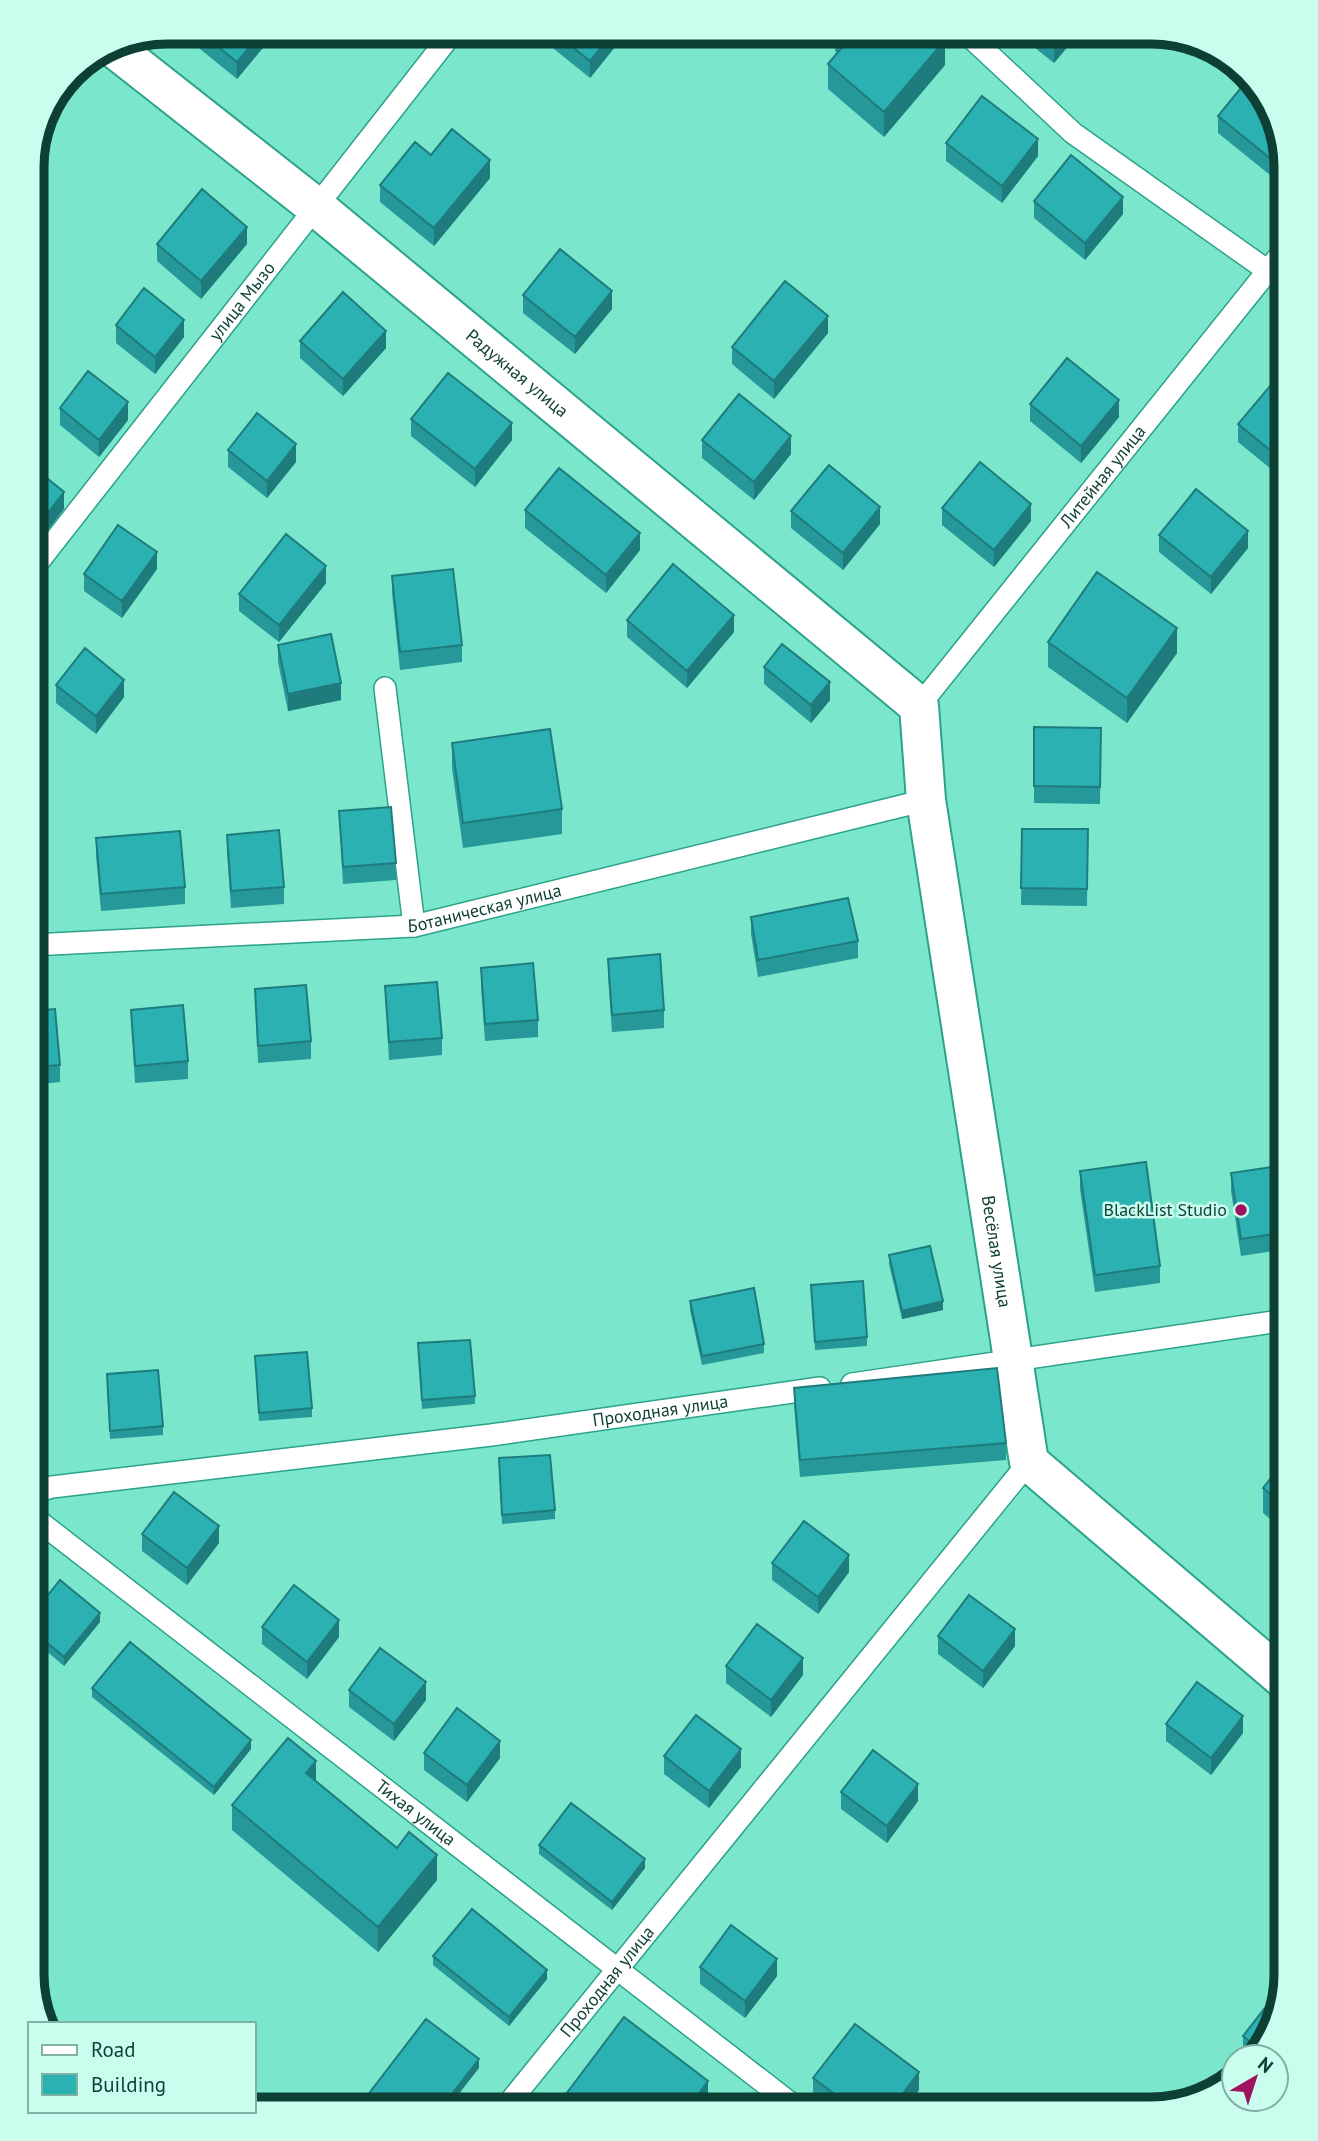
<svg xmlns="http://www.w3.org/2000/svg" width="1318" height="2141" font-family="'PT Sans',sans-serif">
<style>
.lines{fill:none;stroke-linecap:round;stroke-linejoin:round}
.lane-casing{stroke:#2ca28a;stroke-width:24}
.street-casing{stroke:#2ca28a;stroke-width:42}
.lane{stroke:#fff;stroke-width:21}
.street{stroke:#fff;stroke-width:38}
.wall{fill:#269899}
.shaded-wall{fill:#1f7c7d}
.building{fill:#2cb1b2;stroke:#1f7c7d;stroke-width:2}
.poi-dot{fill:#9f135e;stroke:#cbfdee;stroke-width:2.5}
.labels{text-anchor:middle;stroke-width:5;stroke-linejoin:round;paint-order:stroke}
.street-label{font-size:18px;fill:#0e3f35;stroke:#cbfdee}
.poi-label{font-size:18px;fill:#0e3f35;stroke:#cbfdee;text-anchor:end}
.rim{fill:none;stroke:#0e3f35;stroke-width:9}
</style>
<rect width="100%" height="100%" fill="#7ae7cc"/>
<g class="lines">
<defs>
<g id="lane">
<path d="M965,32L1073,133L1268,271"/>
<path id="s1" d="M32,570L453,32"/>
<path d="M385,688L414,926"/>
<path id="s2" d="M919,706L1286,248"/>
<path id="s3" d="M32,945L414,926L926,800"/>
<path d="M852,1384L1286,1320"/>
<path id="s4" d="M32,1493L52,1487L491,1435L820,1388"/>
<path id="s5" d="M32,1516L798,2109"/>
<path id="s6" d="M504,2109L1029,1462"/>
</g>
<g id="street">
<path id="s7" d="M110,45L316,207L919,706L926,800L1029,1462L1286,1681"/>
</g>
</defs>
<use href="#lane" class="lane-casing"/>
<use href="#street" class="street-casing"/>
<use href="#lane" class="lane"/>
<use href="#street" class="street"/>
</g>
<path class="wall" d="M179,32H276L237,79Z
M538,32H627L590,78L538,36Z
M835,32H936L945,65L884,137L828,89V64L838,53L835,51Z
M1015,32H1080L1054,63Z
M1272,107L1270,175L1218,133V116Z
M946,143L1038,156L1002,203L946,161Z
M431,155L490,178L434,246L380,202V185Z
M1034,201L1123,214L1085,260L1034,218Z
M157,244H247L201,299L157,261Z
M523,295L612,309L575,354L523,313Z
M116,325L184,337L155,374L116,343Z
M828,333L774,399L732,364V347Z
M300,341L386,348L343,396L300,358Z
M1286,387V481L1238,442V424Z
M1030,404L1119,417L1081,463L1030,421Z
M60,408L128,420L99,457L60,425Z
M411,419L512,440L475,487L411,436Z
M702,440L791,454L754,500L702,458Z
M228,450L296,462L267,498L228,467Z
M942,508L1031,521L994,567L942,525Z
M525,510L640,550L606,593L525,528Z
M791,511L880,524L843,570L791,528Z
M1159,535L1248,548L1211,594L1159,552Z
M157,569L122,618L84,591V574Z
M392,576L462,645V662L400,670L392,593Z
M326,583L279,642L239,611V594Z
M627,620L734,632L687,688L627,637Z
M1048,642L1177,653L1127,723L1048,667Z
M278,645L341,700L288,711L278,662Z
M764,667L830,700L811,723L764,684Z
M56,685L124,697L96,734L56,703Z
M1034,727L1101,728L1100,804L1034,803Z
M452,743L562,809V834L463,848L452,768Z
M339,811L396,863V880L343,884Z
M1022,829H1088L1087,906L1021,905Z
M227,835L284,887V904L231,908L227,852Z
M96,838L185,887V904L101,911L96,855Z
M751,917L858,941V958L758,977L751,934Z
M608,959L664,1010V1028L612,1032L608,976Z
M481,968L538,1020V1037L485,1041L481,985Z
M385,986L442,1038V1055L389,1060Z
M255,989L311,1041V1059L258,1063Z
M131,1010L188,1061V1079L135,1083Z
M32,1011L60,1065V1082L32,1085Z
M1286,1165V1249L1241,1256L1231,1191V1173Z
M1080,1171L1160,1266V1283L1095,1292L1080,1189Z
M889,1255L943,1310L902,1319L889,1264Z
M811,1285L867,1337V1346L815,1350Z
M690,1301L764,1344V1353L702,1365L690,1310Z
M418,1343L475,1396V1404L422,1409Z
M255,1356L312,1408V1417L259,1421Z
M107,1383L163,1426V1435L110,1439Z
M794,1388L1006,1443V1460L800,1477L794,1405Z
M499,1458L555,1510V1519L502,1524Z
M1286,1459V1532L1263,1513V1488Z
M142,1534L219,1543L187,1585L142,1551Z
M772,1563L849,1572L818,1614L772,1580Z
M32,1615L100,1622L64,1666L32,1639Z
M262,1627L339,1637L307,1679L262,1644Z
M938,1636L1015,1646L983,1688L938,1654Z
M726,1666L803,1675L771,1717L726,1683Z
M92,1688L251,1749L214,1795L92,1697Z
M349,1690L426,1700L394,1741L349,1707Z
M1166,1724L1243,1733L1211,1775L1166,1741Z
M424,1753L500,1758L467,1802L424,1770Z
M664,1756L741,1767L709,1808L664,1774Z
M1286,1779V1823L1274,1813V1796Z
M316,1781L437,1880L378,1952L232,1830V1805Z
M841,1792L918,1801L887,1843L841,1809Z
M539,1845L645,1868L612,1910L539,1854Z
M433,1956L547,1979L509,2026L433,1965Z
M700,1967L777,1976L745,2018L700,1984Z
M1243,2036L1264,2049L1255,2057H1247L1243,2054Z
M813,2078L919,2090L904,2109H832L813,2095Z"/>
<path class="shaded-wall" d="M262,32H276L237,79V62Z
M614,32H627L590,78V61Z
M1066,32H1080L1054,63V46Z
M945,40V65L884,137V112Z
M1038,139V156L1002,203V186Z
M1281,144L1284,157L1270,175V158Z
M490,160V178L434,246V228Z
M1123,197V214L1085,260V243Z
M247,227V244L201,299V281Z
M612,291V309L575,354V337Z
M828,316V333L774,399V381Z
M184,320V337L155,374V357Z
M386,331V348L343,396V379Z
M1119,400V417L1081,463V446Z
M128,402V420L99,457V440Z
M512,423V440L475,487V469Z
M791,436V454L754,500V482Z
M296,444V462L267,498V481Z
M64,492V509L32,551V533Z
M1031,504V521L994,567V550Z
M880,507V524L843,570V553Z
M1248,531V548L1211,594V577Z
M640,533V550L606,593V575Z
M157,552V569L122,618V601Z
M326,566V583L279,642V625Z
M734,615V632L687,688V671Z
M1177,628V653L1127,723V698Z
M124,680V697L96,734V716Z
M830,682V700L811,723V705Z
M341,683V700L288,711V694Z
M943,1301V1310L902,1319V1311Z
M37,1405V1414L32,1463V1454Z
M219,1526V1543L187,1585V1568Z
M849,1555V1572L818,1614V1597Z
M100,1613V1622L64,1666V1657Z
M339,1620V1637L307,1679V1662Z
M1015,1629V1646L983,1688V1671Z
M803,1658V1675L771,1717V1700Z
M426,1682V1700L394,1741V1724Z
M1243,1716V1733L1211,1775V1758Z
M251,1740V1749L214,1795V1787Z
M500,1741V1758L467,1802V1785Z
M741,1749V1767L709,1808V1791Z
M316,1761V1786L306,1773Z
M918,1784V1801L887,1843V1826Z
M437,1855V1880L378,1952V1927Z
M645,1859V1868L612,1910V1902Z
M777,1959V1976L745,2018V2001Z
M547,1970V1979L509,2026V2017Z
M479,2059V2068L447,2109H440Z
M919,2072V2090L904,2109H891Z
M708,2081V2106L706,2109H687Z"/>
<path class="building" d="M200,32H262L237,62Z
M554,32H614L590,61Z
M842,32H936L945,40L884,112L828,64L850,38Z
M1036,32H1066L1054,46Z
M1248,79L1272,107L1281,144L1270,158L1218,116Z
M982,96L1038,139L1002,186L946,143Z
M452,129L490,160L434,228L380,185L415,142L431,155Z
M1071,155L1123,197L1085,243L1034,201Z
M202,189L247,227L201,281L157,244Z
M560,249L612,291L575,337L523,295Z
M785,281L828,316L774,381L732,347Z
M144,288L184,320L155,357L116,325Z
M343,292L386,331L343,379L300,341Z
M1067,358L1119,400L1081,446L1030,404Z
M88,371L128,402L99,440L60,408Z
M448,373L512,423L475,469L411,419Z
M1276,379L1286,387V463L1238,424Z
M739,394L791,436L754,482L702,440Z
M257,413L296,444L267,481L228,450Z
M980,462L1031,504L994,550L942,508Z
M829,465L880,507L843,553L791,511Z
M32,466L64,492L32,533Z
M559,468L640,533L606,575L525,510Z
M1196,489L1248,531L1211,577L1159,535Z
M118,525L157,552L122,601L84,574Z
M286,534L326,566L279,625L239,594Z
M673,564L734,615L687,671L627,620Z
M453,569L462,645L400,652L392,576Z
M1097,572L1177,628L1127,698L1048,642Z
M331,634L341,683L288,694L278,645Z
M782,644L830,682L811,705L764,667Z
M85,648L124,680L96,716L56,685Z
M1034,727L1101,728L1100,787L1034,786Z
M550,729L562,809L463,823L452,743Z
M391,807L396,863L343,867L339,811Z
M1022,829H1088L1087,889L1021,888Z
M279,830L284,887L231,891L227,835Z
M180,831L185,887L101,894L96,838Z
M848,898L858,941L758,960L751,917Z
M660,954L664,1010L612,1015L608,959Z
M533,963L538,1020L485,1024L481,968Z
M437,982L442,1038L389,1042L385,986Z
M306,985L311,1041L258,1046L255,989Z
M183,1005L188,1061L135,1066L131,1010Z
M55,1009L60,1065L32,1067V1011Z
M1146,1162L1160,1266L1095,1275L1080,1171Z
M1286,1165V1232L1241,1239L1231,1173Z
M930,1246L943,1301L902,1311L889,1255Z
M863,1281L867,1337L815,1342L811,1285Z
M754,1288L764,1344L702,1356L690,1301Z
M470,1340L475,1396L422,1400L418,1343Z
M307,1352L312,1408L259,1413L255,1356Z
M997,1368L1006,1443L800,1460L794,1388Z
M158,1370L163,1426L110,1431L107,1374Z
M32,1405H37L32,1454Z
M550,1455L555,1510L502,1515L499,1458Z
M1286,1459V1507L1263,1488Z
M174,1492L219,1526L187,1568L142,1534Z
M804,1521L849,1555L818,1597L772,1563Z
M60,1580L100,1613L64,1657L32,1630V1615Z
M294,1585L339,1620L307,1662L262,1627Z
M969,1595L1015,1629L983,1671L938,1636Z
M757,1624L803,1658L771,1700L726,1666Z
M130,1642L251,1740L214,1787L92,1688Z
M380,1648L426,1682L394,1724L349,1690Z
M1197,1682L1243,1716L1211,1758L1166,1724Z
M457,1708L500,1741L467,1785L424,1753Z
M696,1715L741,1749L709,1791L664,1756Z
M288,1738L316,1761L306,1773L397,1848L409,1832L437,1855L378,1927L232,1805Z
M873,1750L918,1784L887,1826L841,1792Z
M1286,1779V1806L1274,1796Z
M571,1803L645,1859L612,1902L539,1845Z
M472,1909L547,1970L509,2017L433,1956Z
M731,1925L777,1959L745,2001L700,1967Z
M1275,1995L1279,1998L1264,2049L1262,2051L1243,2036Z
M624,2017L708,2081L687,2109H561L557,2106Z
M426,2019L479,2059L440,2109H357Z
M855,2024L919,2072L891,2109H855L813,2078Z
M1181,2095L1189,2101L1174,2104Z"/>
<circle class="poi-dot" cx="1241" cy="1210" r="7"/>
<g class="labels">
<g class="street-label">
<text dy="6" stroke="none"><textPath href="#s1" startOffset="341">улица Мызо</textPath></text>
<text dy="6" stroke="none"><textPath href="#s7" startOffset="523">Радужная улица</textPath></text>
<text dy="6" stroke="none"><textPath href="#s2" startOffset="294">Литейная улица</textPath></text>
<text dy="6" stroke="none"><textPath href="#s3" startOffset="455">Ботаническая улица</textPath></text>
<text dy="6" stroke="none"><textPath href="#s7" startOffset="1596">Весёлая улица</textPath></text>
<text dy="6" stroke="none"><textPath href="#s4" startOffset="634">Проходная улица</textPath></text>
<text dy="6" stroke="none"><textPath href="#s5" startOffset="485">Тихая улица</textPath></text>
<text dy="6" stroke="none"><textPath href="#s6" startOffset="164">Проходная улица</textPath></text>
</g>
<g class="poi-label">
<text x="1227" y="1216">BlackList Studio</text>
</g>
</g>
<path d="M0 0H1318V2141H0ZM167 44H1151A123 123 0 0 1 1274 167V1974A123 123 0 0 1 1151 2097H167A123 123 0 0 1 44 1974V167A123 123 0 0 1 167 44Z" fill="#cbfdee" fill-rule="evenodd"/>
<path class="rim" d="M167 44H1151A123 123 0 0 1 1274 167V1974A123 123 0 0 1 1151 2097H167A123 123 0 0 1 44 1974V167A123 123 0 0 1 167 44Z"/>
<rect x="28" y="2022" width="228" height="91" fill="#cbfdee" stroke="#7fb1a4" stroke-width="2"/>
<rect x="42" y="2045" width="35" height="10" fill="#ffffff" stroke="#7fb1a4" stroke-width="2"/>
<text x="91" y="2057" font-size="21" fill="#0e3f35">Road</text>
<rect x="42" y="2074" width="35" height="21" fill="#2cb1b2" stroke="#7fb1a4" stroke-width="2"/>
<text x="91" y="2092" font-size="21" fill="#0e3f35">Building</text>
<g transform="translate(1255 2078) rotate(39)"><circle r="33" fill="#cbfdee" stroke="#7fb1a4" stroke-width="2"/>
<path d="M0-5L12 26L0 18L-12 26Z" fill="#9f135e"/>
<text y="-10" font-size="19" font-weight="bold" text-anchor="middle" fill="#0e3f35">N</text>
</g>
</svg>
